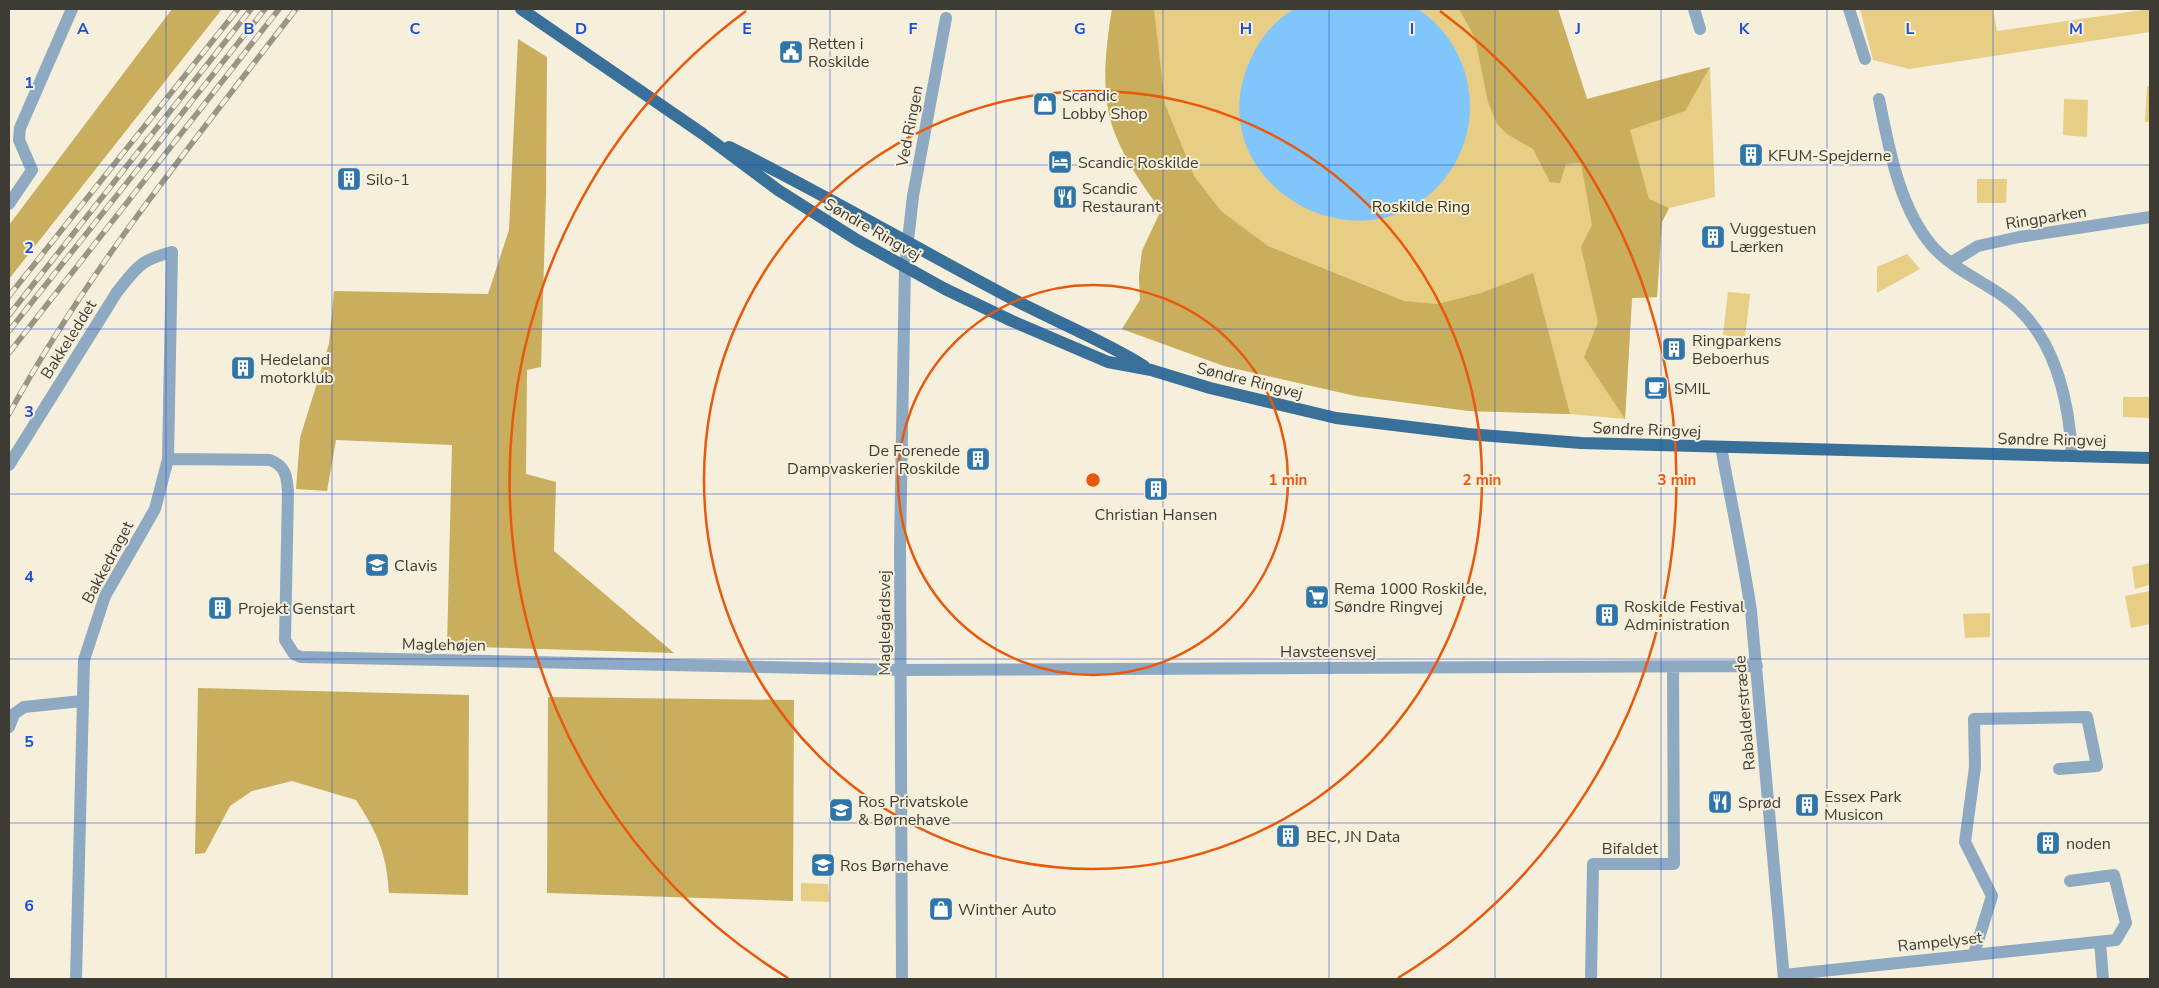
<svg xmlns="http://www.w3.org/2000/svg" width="2159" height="988" font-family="'Nunito Sans',sans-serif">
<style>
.green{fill:#e8ce84}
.forest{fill:#c9ae5e}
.water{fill:#80c5fc}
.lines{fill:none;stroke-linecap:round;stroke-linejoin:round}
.minor{stroke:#8eaac2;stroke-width:12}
.major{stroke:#38709a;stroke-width:12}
.rail-casing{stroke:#989486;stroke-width:5.5}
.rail{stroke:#f5efdb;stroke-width:4;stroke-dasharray:11;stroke-linecap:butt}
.grid{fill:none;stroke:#1d4ed8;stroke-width:1;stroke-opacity:0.55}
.ring{fill:none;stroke:#e8590c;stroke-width:2.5}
.labels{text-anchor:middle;stroke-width:4;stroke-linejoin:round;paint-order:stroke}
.poi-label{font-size:16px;fill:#3e3b34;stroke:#f5efdb;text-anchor:start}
.street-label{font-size:16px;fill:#3e3b34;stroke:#f5efdb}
.park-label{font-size:16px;fill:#3d310d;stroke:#f5efdb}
.grid-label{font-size:16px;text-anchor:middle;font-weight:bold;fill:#1d4ed8;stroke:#f5efdb;stroke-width:4;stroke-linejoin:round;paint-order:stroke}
.centre{fill:#e8590c;stroke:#f5efdb;stroke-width:2.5}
.ring-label{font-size:15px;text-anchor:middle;font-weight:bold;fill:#e8590c;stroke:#f5efdb;stroke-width:4;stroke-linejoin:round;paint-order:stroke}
</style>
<rect width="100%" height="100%" fill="#f5efdb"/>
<path class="green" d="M1112,9H1558L1587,99L1710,67L1715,197L1669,208L1662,222L1657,297L1632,298L1625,419L1570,414L1469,411L1356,396L1224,366L1122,329L1140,300L1139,276L1142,251L1161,210C1144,188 1124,157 1114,131C1100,93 1106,47 1112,9Z
M1860,9H1993L1997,31L2150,9V32L1909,69L1873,60Z
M2147,86H2150V122H2145Z
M2064,99L2088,100L2087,137L2063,135Z
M1977,179H2007L2006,203H1977Z
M1907,254L1920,269L1877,293V267Z
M1728,292L1750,294L1745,338L1723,335Z
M2123,397H2150V418L2123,417Z
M2150,563V585L2135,589L2132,567Z
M2150,591V624L2131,628L2125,596Z
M1990,613V637L1965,638L1963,614Z
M801,883L828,884L830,902L801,901Z"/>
<path class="forest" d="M172,9H222L9,279V225Z
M1112,9H1154L1165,104L1194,176L1221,211L1268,246L1404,301L1437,304L1481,293L1533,273L1570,414L1469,411L1356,396L1224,366L1122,329L1140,300L1139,276L1142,251L1161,210C1144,188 1124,158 1114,131C1100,93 1106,47 1112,9Z
M1459,9H1558L1587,99L1710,67L1685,111L1630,130L1649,199L1669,208L1662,222L1657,297L1632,298L1625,419L1584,357L1598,322L1581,247L1592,225L1581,163L1566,164L1560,183L1550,182L1533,149L1507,134L1497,124L1488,102L1475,38Z
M518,39L547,57L546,194L541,367L527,370L526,474L556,482L554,551L674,653L447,646L452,445L336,440L327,491L296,489L300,438L329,344L334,291L488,294L509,230Z
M198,688L469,695L468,895L389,893C386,852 378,834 356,800L292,781L252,791L230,806L205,853L195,854Z
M548,697L794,700L793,901L547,893Z"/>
<path class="water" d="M1294,9C1322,9 1350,9 1377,9C1389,9 1403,7 1415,9C1423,10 1433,21 1439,27C1477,68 1481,132 1446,177C1366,280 1197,184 1249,63C1258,41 1273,21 1294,9Z"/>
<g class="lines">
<path class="minor" d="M1694,9L1700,29
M1849,9L1865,59
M1879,99C1889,148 1899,208 1933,247C1955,271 1986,282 2011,302C2056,339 2069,400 2072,456
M9,204L32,170L19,140L20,128L72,9
M1952,262L1978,246L2019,237L2150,217
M1721,447C1731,502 1743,556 1751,611L1784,979
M168,459L270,460C286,466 287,477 288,492L285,640L294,654L301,657L901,670L1757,666
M9,465L117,292C137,267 140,260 172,252L168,459L155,509L105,596L84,660L76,979
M9,727L14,714L24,707L82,701
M2100,942L2103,979
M1974,954L1992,896L1965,842L1975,767L1974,719L2087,717L2097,766L2059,769
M1784,975L2116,940L2126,923L2114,875L2070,881
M902,979L900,546L905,267L913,196L946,18
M1591,979L1593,864H1674L1673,667"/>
<path class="major" d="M521,9L703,134L778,190L857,240L945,289L1012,321L1108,362L1151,370L1210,388L1336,418L1468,434L1581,443L2150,458
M729,147C822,193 911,245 1003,294C1049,319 1099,338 1144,366"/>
<defs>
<path id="rail" d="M9,296L238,9
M9,315L251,9
M9,331L265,9
M9,353L279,9
M9,414C89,268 195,140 296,9"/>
</defs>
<use href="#rail" class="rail-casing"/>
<use href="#rail" class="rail"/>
</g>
<path class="grid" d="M166,9V979M332,9V979M498,9V979M664,9V979M830,9V979M996,9V979M1163,9V979M1329,9V979M1495,9V979M1661,9V979M1827,9V979M1993,9V979M9,165H2150M9,329H2150M9,494H2150M9,659H2150M9,823H2150"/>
<g class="ring">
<circle cx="1093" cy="480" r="195"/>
<circle cx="1093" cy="480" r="389"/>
<path d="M788 978A584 584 0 0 1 746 11M1440 11A584 584 0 0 1 1398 978"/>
</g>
<defs>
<symbol id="civic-square" viewBox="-11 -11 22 22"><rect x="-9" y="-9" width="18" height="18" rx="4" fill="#2e75aa" stroke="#f5efdb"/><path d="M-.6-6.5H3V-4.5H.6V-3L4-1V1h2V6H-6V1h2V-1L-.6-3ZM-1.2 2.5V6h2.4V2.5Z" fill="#fff"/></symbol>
<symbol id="shop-square" viewBox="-11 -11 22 22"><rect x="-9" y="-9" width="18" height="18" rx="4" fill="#2e75aa" stroke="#f5efdb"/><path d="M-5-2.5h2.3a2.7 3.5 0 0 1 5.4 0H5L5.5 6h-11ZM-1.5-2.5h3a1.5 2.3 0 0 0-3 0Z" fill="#fff"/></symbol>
<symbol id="building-square" viewBox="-11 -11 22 22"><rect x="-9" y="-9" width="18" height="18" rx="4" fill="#2e75aa" stroke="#f5efdb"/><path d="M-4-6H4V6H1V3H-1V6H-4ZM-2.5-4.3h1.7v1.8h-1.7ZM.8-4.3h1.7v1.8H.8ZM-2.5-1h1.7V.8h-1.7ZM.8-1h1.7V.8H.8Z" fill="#fff"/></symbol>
<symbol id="hotel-square" viewBox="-11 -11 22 22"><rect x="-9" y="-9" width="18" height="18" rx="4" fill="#2e75aa" stroke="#f5efdb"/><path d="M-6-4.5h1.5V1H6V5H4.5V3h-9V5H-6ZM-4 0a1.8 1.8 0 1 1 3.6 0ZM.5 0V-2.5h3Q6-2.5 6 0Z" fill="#fff"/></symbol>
<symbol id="restaurant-square" viewBox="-11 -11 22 22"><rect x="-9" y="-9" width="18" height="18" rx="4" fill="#2e75aa" stroke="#f5efdb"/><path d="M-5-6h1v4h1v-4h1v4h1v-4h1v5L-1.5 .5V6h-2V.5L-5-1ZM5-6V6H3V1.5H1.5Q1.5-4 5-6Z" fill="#fff"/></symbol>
<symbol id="cafe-square" viewBox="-11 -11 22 22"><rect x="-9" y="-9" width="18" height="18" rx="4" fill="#2e75aa" stroke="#f5efdb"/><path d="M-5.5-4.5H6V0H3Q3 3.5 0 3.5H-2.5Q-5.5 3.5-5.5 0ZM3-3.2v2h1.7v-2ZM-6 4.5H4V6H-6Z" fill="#fff"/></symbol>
<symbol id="school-square" viewBox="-11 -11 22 22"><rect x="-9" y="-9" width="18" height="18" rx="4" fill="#2e75aa" stroke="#f5efdb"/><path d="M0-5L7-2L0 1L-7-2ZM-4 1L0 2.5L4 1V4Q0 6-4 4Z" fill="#fff"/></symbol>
<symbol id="supermarket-square" viewBox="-11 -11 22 22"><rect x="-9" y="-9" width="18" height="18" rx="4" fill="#2e75aa" stroke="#f5efdb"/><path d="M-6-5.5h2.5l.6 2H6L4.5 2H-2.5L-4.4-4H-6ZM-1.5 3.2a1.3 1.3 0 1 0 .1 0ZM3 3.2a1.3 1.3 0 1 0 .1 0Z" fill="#fff"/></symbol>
</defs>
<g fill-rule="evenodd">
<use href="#civic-square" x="777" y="38" width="28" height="28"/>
<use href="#shop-square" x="1031" y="90" width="28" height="28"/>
<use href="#building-square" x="1737" y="141" width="28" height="28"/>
<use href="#hotel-square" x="1046" y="148" width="28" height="28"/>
<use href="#building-square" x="335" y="165" width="28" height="28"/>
<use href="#restaurant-square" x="1051" y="183" width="28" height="28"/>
<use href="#building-square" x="1699" y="223" width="28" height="28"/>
<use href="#building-square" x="1660" y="335" width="28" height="28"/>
<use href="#building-square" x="229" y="354" width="28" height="28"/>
<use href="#cafe-square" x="1642" y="374" width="28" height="28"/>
<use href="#building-square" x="964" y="445" width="28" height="28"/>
<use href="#building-square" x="1142" y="475" width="28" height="28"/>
<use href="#school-square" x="363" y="551" width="28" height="28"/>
<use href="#supermarket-square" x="1303" y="583" width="28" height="28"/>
<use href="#building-square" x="206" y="594" width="28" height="28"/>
<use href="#building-square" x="1593" y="601" width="28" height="28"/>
<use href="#restaurant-square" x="1706" y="788" width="28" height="28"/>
<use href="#building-square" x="1793" y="791" width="28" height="28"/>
<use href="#school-square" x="827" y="796" width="28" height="28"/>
<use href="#building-square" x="1274" y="822" width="28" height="28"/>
<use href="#building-square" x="2034" y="829" width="28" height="28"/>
<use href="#school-square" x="809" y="851" width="28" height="28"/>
<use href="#shop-square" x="927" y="895" width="28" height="28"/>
</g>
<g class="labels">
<g class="poi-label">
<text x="808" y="49">Retten i<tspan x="808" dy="18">Roskilde</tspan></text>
<text x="1062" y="101">Scandic<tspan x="1062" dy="18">Lobby Shop</tspan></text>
<text x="1768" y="161">KFUM-Spejderne</text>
<text x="1078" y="168">Scandic Roskilde</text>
<text x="366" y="185">Silo-1</text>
<text x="1082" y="194">Scandic<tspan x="1082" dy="18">Restaurant</tspan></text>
<text x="1730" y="234">Vuggestuen<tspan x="1730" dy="18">Lærken</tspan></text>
<text x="1692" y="346">Ringparkens<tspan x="1692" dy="18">Beboerhus</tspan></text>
<text x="260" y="365">Hedeland<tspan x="260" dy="18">motorklub</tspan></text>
<text x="1674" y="394">SMIL</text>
<text x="960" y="456" text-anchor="end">De Forenede<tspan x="960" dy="18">Dampvaskerier Roskilde</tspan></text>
<text x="1156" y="520" text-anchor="middle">Christian Hansen</text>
<text x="394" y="571">Clavis</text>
<text x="1334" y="594">Rema 1000 Roskilde,<tspan x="1334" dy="18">Søndre Ringvej</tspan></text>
<text x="1624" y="612">Roskilde Festival<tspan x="1624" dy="18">Administration</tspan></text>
<text x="238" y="614">Projekt Genstart</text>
<text x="1824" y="802">Essex Park<tspan x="1824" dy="18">Musicon</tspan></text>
<text x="858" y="807">Ros Privatskole<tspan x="858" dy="18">&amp; Børnehave</tspan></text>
<text x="1738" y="808">Sprød</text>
<text x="1306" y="842">BEC, JN Data</text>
<text x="2066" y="849">noden</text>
<text x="840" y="871">Ros Børnehave</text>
<text x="958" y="915">Winther Auto</text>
</g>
<g class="street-label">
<text transform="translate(909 126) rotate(-79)" y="6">Ved Ringen</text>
<text transform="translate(2046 217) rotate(-9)" y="6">Ringparken</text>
<text transform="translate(873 229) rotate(30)" y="6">Søndre Ringvej</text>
<text transform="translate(68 339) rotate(-58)" y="6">Bakkeleddet</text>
<text transform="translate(1250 380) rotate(14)" y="6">Søndre Ringvej</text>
<text transform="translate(1647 429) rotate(2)" y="6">Søndre Ringvej</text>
<text transform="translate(2052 439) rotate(1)" y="6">Søndre Ringvej</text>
<text transform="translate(107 562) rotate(-62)" y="6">Bakkedraget</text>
<text transform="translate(884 623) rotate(-90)" y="6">Maglegårdsvej</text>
<text transform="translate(444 644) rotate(1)" y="6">Maglehøjen</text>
<text x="1328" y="657">Havsteensvej</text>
<text transform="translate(1744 713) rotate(-95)" y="6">Rabalderstræde</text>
<text x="1630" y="854">Bifaldet</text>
<text transform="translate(1940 941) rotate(-6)" y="6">Rampelyset</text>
</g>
<g class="park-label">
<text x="1421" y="212">Roskilde Ring</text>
</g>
</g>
<g class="grid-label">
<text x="83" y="34">A</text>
<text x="249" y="34">B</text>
<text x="415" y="34">C</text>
<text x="581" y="34">D</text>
<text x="747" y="34">E</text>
<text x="913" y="34">F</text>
<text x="1080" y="34">G</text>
<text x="1246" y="34">H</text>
<text x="1412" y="34">I</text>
<text x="1578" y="34">J</text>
<text x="1744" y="34">K</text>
<text x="1910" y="34">L</text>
<text x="2076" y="34">M</text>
<text x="29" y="88">1</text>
<text x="29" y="253">2</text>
<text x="29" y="417">3</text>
<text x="29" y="582">4</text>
<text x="29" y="747">5</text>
<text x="29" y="911">6</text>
</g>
<circle cx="1093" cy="480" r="8" class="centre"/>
<g class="ring-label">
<text x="1288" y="485">1 min</text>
<text x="1482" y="485">2 min</text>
<text x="1677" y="485">3 min</text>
</g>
<rect width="2159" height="988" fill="none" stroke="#3e3b34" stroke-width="20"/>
</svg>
